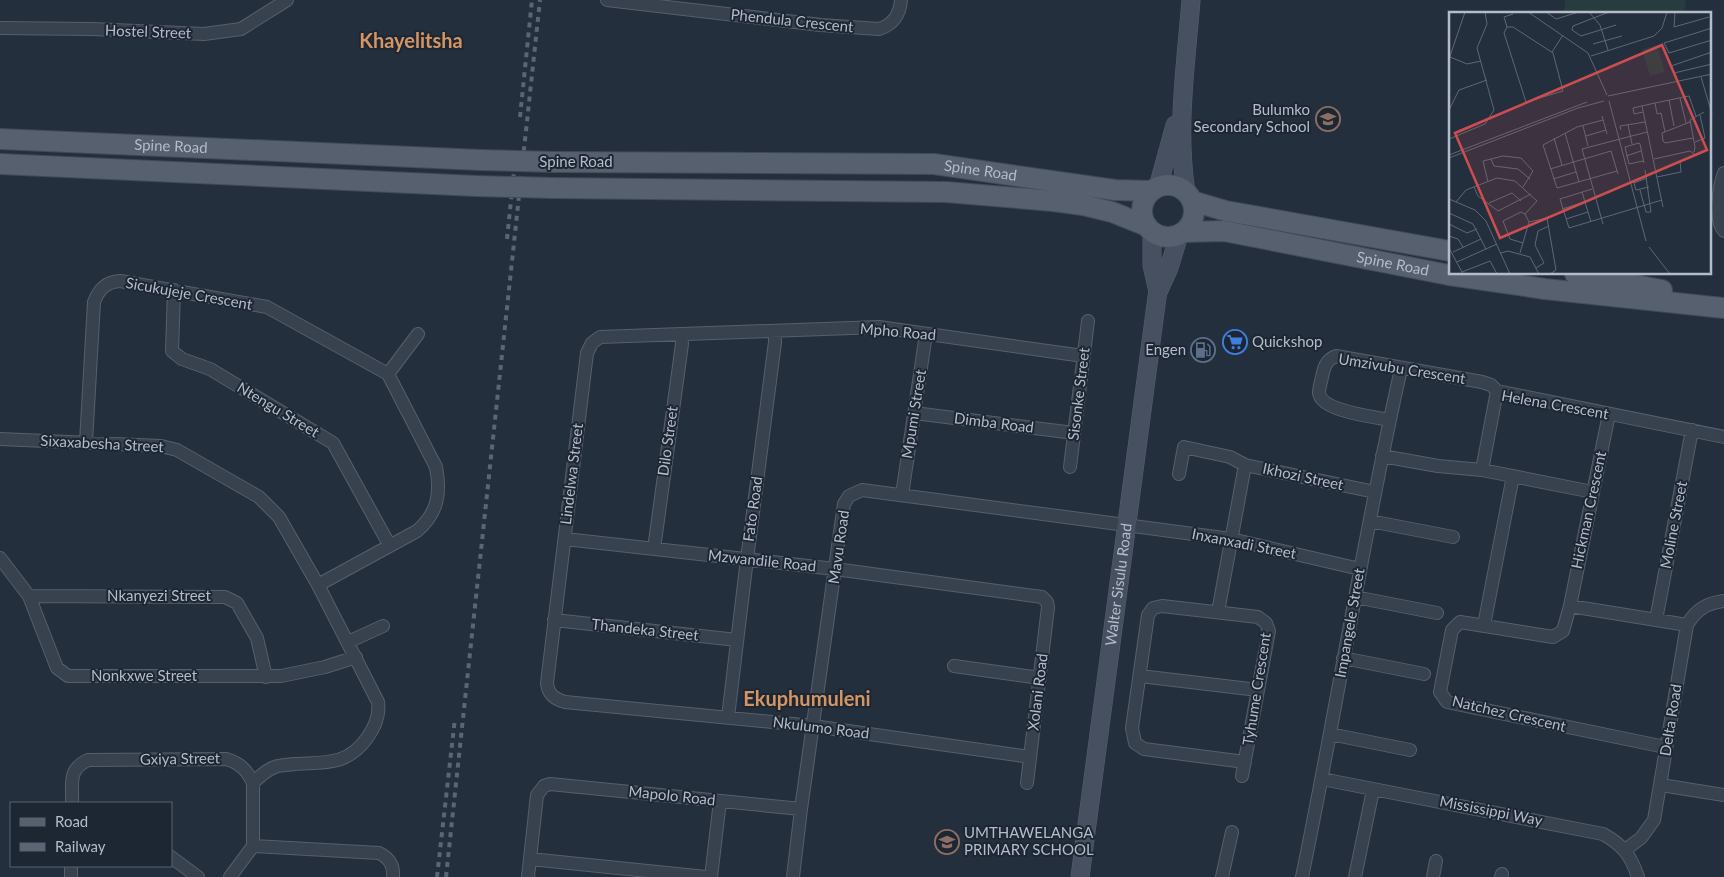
<svg xmlns="http://www.w3.org/2000/svg" width="1724" height="877" font-family="Lato,sans-serif">
<style>
.green{fill:#263c3f}
.lines{fill:none;stroke-linecap:round;stroke-linejoin:round}
.street-casing{stroke:#565f6c;stroke-width:14}
.secondary-casing{stroke:#565f6c;stroke-width:19}
.primary-casing{stroke:#414a57;stroke-width:22}
.street{stroke:#38414e;stroke-width:12}
.secondary{stroke:#465061;stroke-width:18}
.primary{stroke:#56606e;stroke-width:20}
.rail{stroke:#5a6575;stroke-width:4;stroke-dasharray:5 5;stroke-linecap:butt}
.primary-bridge-casing{stroke:#414a57;stroke-width:22;stroke-linecap:butt}
.primary-bridge{stroke:#56606e;stroke-width:20}
.labels{text-anchor:middle;stroke-width:4;stroke-linejoin:round;paint-order:stroke}
.street-label{font-size:15px;fill:#b4bcc9;stroke:#1d2633}
.poi-label{font-size:15px;fill:#b4bcc9;stroke:#1d2633;text-anchor:end}
.district-label{font-size:20px;font-weight:bold;fill:#d59563;stroke:#1d2633}
.inset-road{fill:none;stroke:#5e6776;stroke-width:1}
.view{fill:#ce4d50;fill-opacity:0.15;stroke:#ce4d50;stroke-width:2.5}
.inset-edge{fill:none;stroke:#b4bcc9;stroke-width:2.5}
</style>
<rect width="100%" height="100%" fill="#242f3e"/>
<path class="green" d="M1565,0H1686L1684,14H1564Z"/>
<g class="lines">
<defs>
<path id="street" d="M607,0L821,25L879,29C893,25 900,14 901,0
M0,28L92,29L204,34L241,29L287,0
M1724,173C1719,186 1714,221 1724,231
M174,290L172,351L182,359L210,369L333,443L390,546
M388,374L418,334
M914,413L1074,433
M1390,420C1374,417 1321,411 1319,393C1319,388 1321,382 1322,377C1324,367 1326,360 1336,356L1482,382L1491,385L1497,391
M0,439L161,446L177,450L259,497L279,517L318,585L378,702C380,715 375,727 367,738C347,766 325,762 294,764C288,765 280,765 275,767C266,770 259,777 253,783
M86,442L94,302C99,289 106,282 120,281L267,307L388,374L436,467C441,493 438,513 417,531L318,585
M1382,456L1438,466L1482,470
M1070,467L1088,321
M1179,474L1184,447L1230,457L1245,465L1375,492
M1593,492L1482,470L1497,391L1724,437
M902,495L926,334
M1370,521L1453,537
M565,539L835,569L1042,597L1047,602L1048,607L1027,783
M654,549L682,344L681,334
M0,558L29,596L57,668L68,676H281L325,667L356,657
M29,596L225,597L237,603L257,638L266,677
M1355,597L1437,613
M1570,606L1609,414
M1218,612L1245,465
M554,620L737,640
M1656,620L1692,430
M1484,625L1513,476
M348,642L383,626
M1343,658L1424,674
M954,666L1040,678
M1140,676L1258,690
M728,717L747,559L775,342V331
M1330,734L1410,750
M1665,747L1447,702L1440,692L1452,630L1460,622L1553,637L1563,631L1570,606L1687,625
M1030,757L813,726L565,702C554,699 548,694 547,683L587,353L592,343L600,337L879,327L1083,356
M1242,776L1269,631L1266,623L1258,617L1162,606L1153,608L1148,615L1132,728L1135,743L1144,749L1245,762
M1322,779L1603,834C1623,845 1631,856 1638,877
M1661,785L1724,795
M72,803C73,783 67,770 88,760L226,759C240,763 247,770 253,783V846L230,877
M253,846L379,853C389,858 394,865 393,877
M1625,850L1641,838L1654,820L1687,625C1696,610 1706,603 1724,601
M171,857L198,877
M530,859L706,877
M71,877V866
M528,877L537,795L544,786L550,784L801,809
M711,877L720,801
M793,877L801,809L844,504L849,496L862,490L1231,539L1360,569
M1222,877L1232,832
M1302,877C1337,708 1363,537 1401,369
M1355,877L1373,790
M1433,877L1436,861
M1501,877L1502,874"/>
<g id="secondary">
<path d="M1158,187L1175,125"/>
<path d="M1186,192C1176,129 1186,64 1191,0"/>
<path d="M1152,231V265L1158,292"/>
<path id="s1" d="M1080,877L1157,297L1158,292L1169,268L1179,235"/>
</g>
<g id="primary">
<path id="s2" d="M0,139L480,160"/>
<path id="s3" d="M555,162L934,164L1115,190L1151,191"/>
<path d="M0,164L476,186"/>
<circle cx="1168" cy="211" r="26"/>
<path d="M552,188L946,192L1053,201L1083,205L1112,212L1147,226"/>
<path d="M1192,201L1226,211L1450,251"/>
<path id="s4" d="M1184,232L1224,231L1449,275L1545,289L1724,308"/>
<path d="M1575,274L1662,290"/>
</g>
</defs>
<use href="#street" class="street-casing"/>
<use href="#secondary" class="secondary-casing"/>
<use href="#primary" class="primary-casing"/>
<use href="#street" class="street"/>
<use href="#secondary" class="secondary"/>
<use href="#primary" class="primary"/>
<path class="rail" d="M520,117L532,0
M507,239L516,152
M437,877L455,718
M446,877L540,0"/>
<defs>
<path id="primary-bridge" d="M480,160L555,162
M476,186L552,188"/>
</defs>
<use href="#primary-bridge" class="primary-bridge-casing"/>
<use href="#primary-bridge" class="primary-bridge"/>
</g>
<defs>
<symbol id="school-ring" viewBox="-11 -11 22 22"><circle r="9.5" fill="#1d2633" stroke="#8d6e63" stroke-width="1.5"/><path d="M0-5L7-2L0 1L-7-2ZM-4 1L0 2.5L4 1V4Q0 6-4 4Z" fill="#8d6e63"/></symbol>
<symbol id="supermarket-ring" viewBox="-11 -11 22 22"><circle r="9.5" fill="#1d2633" stroke="#3f7fe0" stroke-width="1.5"/><path d="M-6-5.5h2.5l.6 2H6L4.5 2H-2.5L-4.4-4H-6ZM-1.5 3.2a1.3 1.3 0 1 0 .1 0ZM3 3.2a1.3 1.3 0 1 0 .1 0Z" fill="#3f7fe0"/></symbol>
<symbol id="fuel-ring" viewBox="-11 -11 22 22"><circle r="9.5" fill="#1d2633" stroke="#5c6f8a" stroke-width="1.5"/><path d="M-5.5-6h7V0h2V4h1.3V-2.5L3-4.5l.8-.8L6-3V5H2.5V1h-1V6h-7ZM-4.2-4.7v3.2H.2V-4.7Z" fill="#5c6f8a"/></symbol>
</defs>
<g fill-rule="evenodd">
<use href="#school-ring" x="1314" y="105" width="28" height="28"/>
<use href="#supermarket-ring" x="1221" y="328" width="28" height="28"/>
<use href="#fuel-ring" x="1189" y="336" width="28" height="28"/>
<use href="#school-ring" x="933" y="828" width="28" height="28"/>
</g>
<g class="labels">
<g class="street-label">
<text transform="translate(792 21) rotate(6)" y="5">Phendula Crescent</text>
<text transform="translate(148 32) rotate(2)" y="5">Hostel Street</text>
<text dy="5" stroke="none"><textPath href="#s2" startOffset="171">Spine Road</textPath></text>
<text x="576" y="167">Spine Road</text>
<text dy="5" stroke="none"><textPath href="#s3" startOffset="426">Spine Road</textPath></text>
<text dy="5" stroke="none"><textPath href="#s4" startOffset="212">Spine Road</textPath></text>
<text transform="translate(189 294) rotate(10)" y="5">Sicukujeje Crescent</text>
<text transform="translate(898 332) rotate(5)" y="5">Mpho Road</text>
<text transform="translate(1402 369) rotate(9)" y="5">Umzivubu Crescent</text>
<text transform="translate(1079 394) rotate(-83)" y="5">Sisonke Street</text>
<text transform="translate(1555 405) rotate(10)" y="5">Helena Crescent</text>
<text transform="translate(278 410) rotate(31)" y="5">Ntengu Street</text>
<text transform="translate(914 414) rotate(-81)" y="5">Mpumi Street</text>
<text transform="translate(994 423) rotate(7)" y="5">Dimba Road</text>
<text transform="translate(668 441) rotate(-82)" y="5">Dilo Street</text>
<text transform="translate(102 444) rotate(3)" y="5">Sixaxabesha Street</text>
<text transform="translate(572 474) rotate(-83)" y="5">Lindelwa Street</text>
<text transform="translate(1303 477) rotate(12)" y="5">Ikhozi Street</text>
<text transform="translate(753 509) rotate(-82)" y="5">Fato Road</text>
<text transform="translate(1589 510) rotate(-78)" y="5">Hickman Crescent</text>
<text transform="translate(1674 525) rotate(-79)" y="5">Moline Street</text>
<text transform="translate(1244 544) rotate(11)" y="5">Inxanxadi Street</text>
<text transform="translate(839 547) rotate(-82)" y="5">Mavu Road</text>
<text transform="translate(762 561) rotate(6)" y="5">Mzwandile Road</text>
<text dy="5" stroke="none"><textPath href="#s1" startOffset="295">Walter Sisulu Road</textPath></text>
<text x="159" y="601">Nkanyezi Street</text>
<text transform="translate(1350 623) rotate(-80)" y="5">Impangele Street</text>
<text transform="translate(645 630) rotate(6)" y="5">Thandeka Street</text>
<text x="144" y="681">Nonkxwe Street</text>
<text transform="translate(1257 689) rotate(-81)" y="5">Tyhume Crescent</text>
<text transform="translate(1038 692) rotate(-83)" y="5">Xolani Road</text>
<text transform="translate(1509 714) rotate(13)" y="5">Natchez Crescent</text>
<text transform="translate(1671 720) rotate(-81)" y="5">Delta Road</text>
<text transform="translate(821 728) rotate(7)" y="5">Nkulumo Road</text>
<text transform="translate(180 759) rotate(-1)" y="5">Gxiya Street</text>
<text transform="translate(672 796) rotate(6)" y="5">Mapolo Road</text>
<text transform="translate(1491 811) rotate(11)" y="5">Mississippi Way</text>
</g>
<g class="poi-label">
<text x="1310" y="115">Bulumko<tspan x="1310" dy="17">Secondary School</tspan></text>
<text x="1252" y="347" text-anchor="start">Quickshop</text>
<text x="1186" y="355">Engen</text>
<text x="964" y="838" text-anchor="start">UMTHAWELANGA<tspan x="964" dy="17">PRIMARY SCHOOL</tspan></text>
</g>
<g class="district-label">
<text x="411" y="48">Khayelitsha</text>
<text x="807" y="706">Ekuphumuleni</text>
</g>
</g>
<g transform="translate(1449 12)">
<rect width="262" height="262" fill="#242f3e"/>
<path d="M208,33L216,60L201,64L193,37Z" fill="#263c3f"/>
<path class="inset-road" d="M79,0L139,41L158,83M97,0L107,7L130,0M140,0L151,13L159,38M160,0L124,14L123,18L132,24L167,13M226,0L225,15L260,5M58,15H64L104,41L114,79L77,90L55,21ZM58,15L55,5L64,2M263,16L215,31L220,41L263,28M144,32L173,24M103,40L114,23M263,40L222,54L225,61L263,52M142,44L205,24L213,16L218,0M1,45L18,52L32,49M0,47L16,0M252,65L263,102M159,84L263,62M231,86L237,111M220,88L225,114M160,89L197,229M193,94L214,195M0,98L10,78L38,68M194,100L185,102L184,96L206,91M212,101L208,102L206,91L240,84L247,104M212,101L216,120M153,104L158,122M154,108L128,115L94,133L108,176L168,159M241,110L213,121L214,129L216,131L244,126M179,113L183,132M134,114L139,134M172,118L171,114L196,110M116,121L130,170M137,124L157,118M105,126L113,153M0,127L36,112L45,98L28,36L38,12L36,0M246,130L256,126L251,103M245,140L246,135L241,108L255,100M0,143L138,90M177,144L192,139M0,146L129,96L155,89M42,147L45,154L69,157L81,167M205,147L241,139L248,144M194,149L180,152L176,135L190,131L191,132L195,151M101,157L162,139L169,162M208,165L232,160L231,149M198,166L185,171L187,178L200,175M104,167L127,160M39,170L34,149L54,144L72,146L84,159L74,175M25,175L29,184L49,199L82,182M143,177L111,187L120,216L213,188M191,178L197,200H202L196,158M133,180L142,210M0,187L26,198L37,209L61,262M7,190L17,178L48,166L66,169L88,189L76,202L72,200L54,209L61,227L74,231M40,191L63,181L72,189M113,197L136,190M0,201L24,212L37,237M117,207L139,200M80,210L98,206L107,258L101,262M0,212L18,221L28,217M154,212L133,137L198,120M0,224L9,227L14,235M200,235L221,262M0,236L14,262M4,240L32,227M52,241L59,239L81,245L90,262M71,241L80,210L76,202M8,250L48,232M87,256L95,251L86,233L89,219L100,214M13,260L41,249L48,262"/>
<path class="view" d="M213,33L258,138L51,226L6,121Z"/>
<rect width="262" height="262" class="inset-edge"/>
</g>
<rect x="10" y="802" width="162" height="65" fill="#1d2633" stroke="#59626f"/>
<rect x="20" y="818" width="25" height="8" fill="#56606e" stroke="#59626f"/>
<text x="55" y="827" font-size="15" fill="#b4bcc9">Road</text>
<rect x="20" y="843" width="25" height="8" fill="#5a6575" stroke="#59626f"/>
<text x="55" y="852" font-size="15" fill="#b4bcc9">Railway</text>
</svg>
